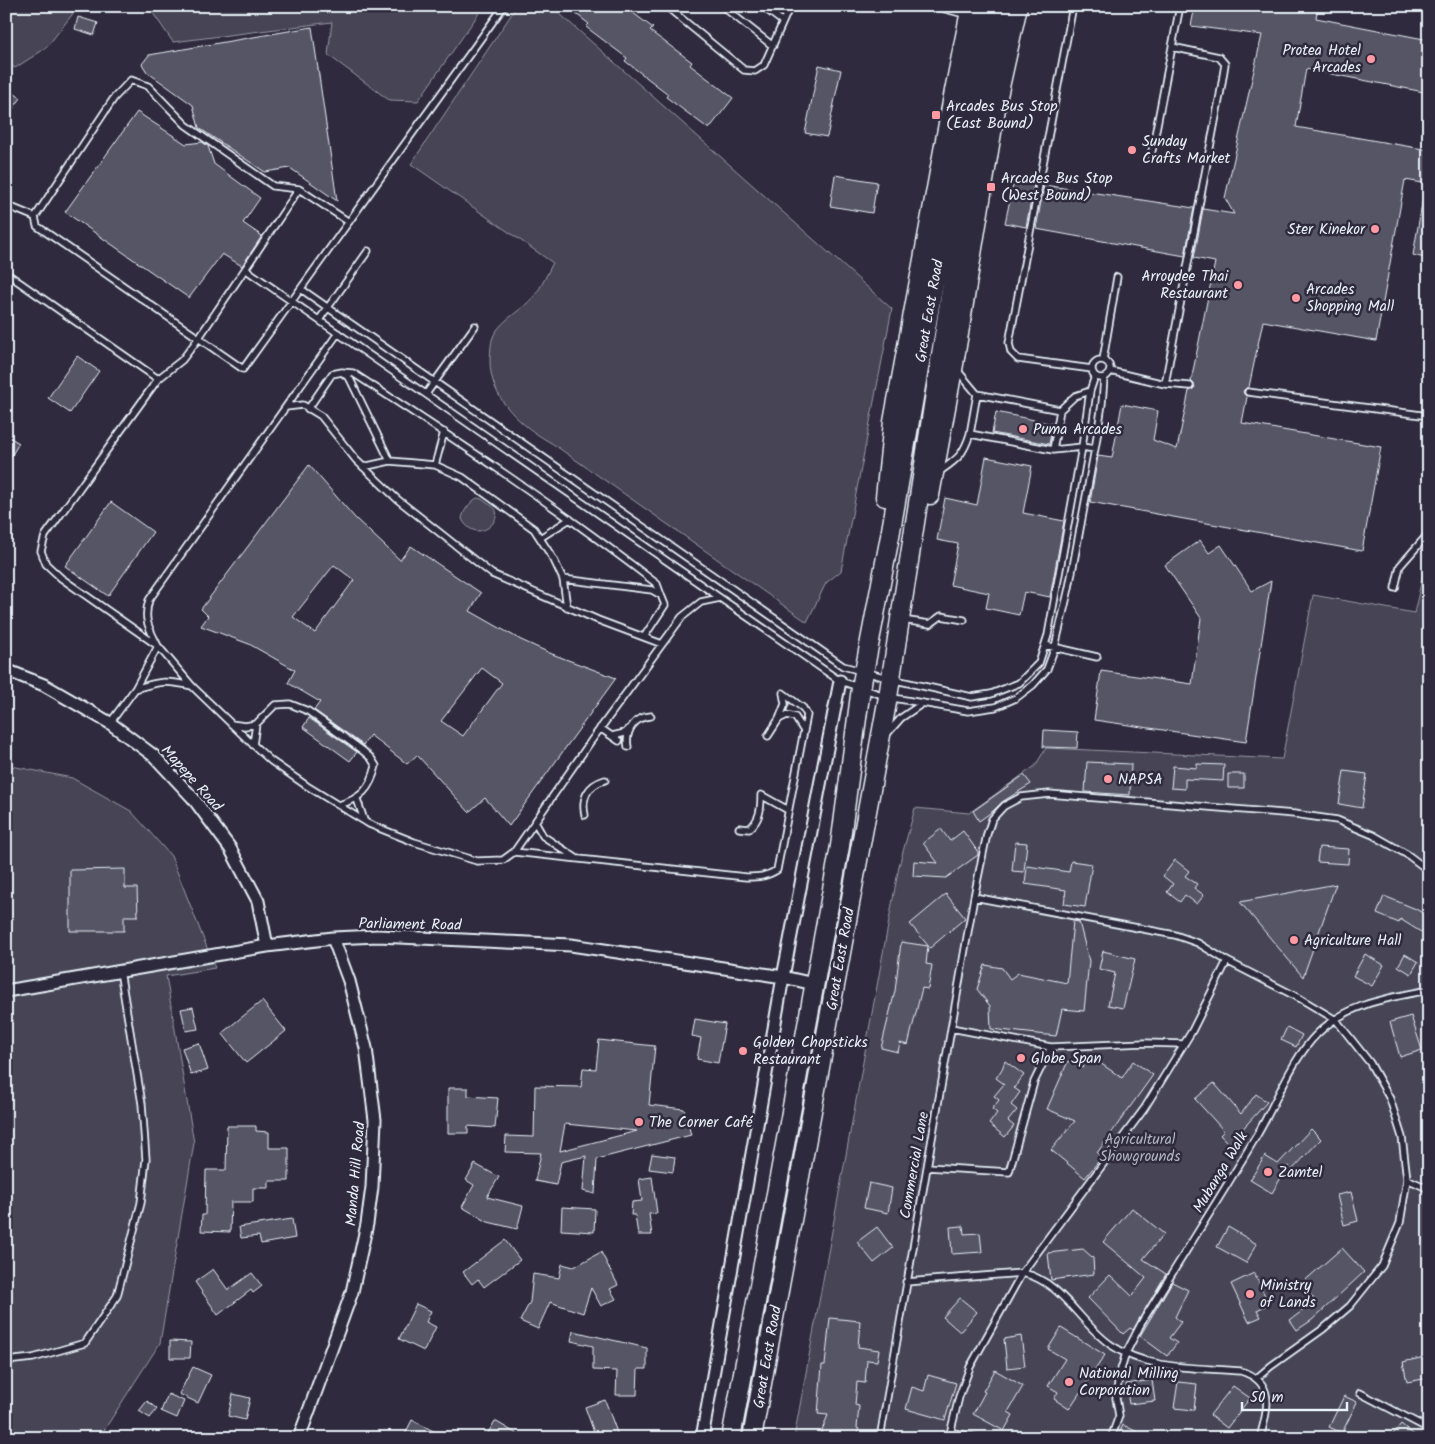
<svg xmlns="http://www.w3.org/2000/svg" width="1435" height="1444" font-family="Kalam,sans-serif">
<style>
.green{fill:#464455;stroke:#979aa6}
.building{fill:#575565;stroke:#e8f1f8;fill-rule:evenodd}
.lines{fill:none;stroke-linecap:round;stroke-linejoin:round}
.lane-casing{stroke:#e8f1f8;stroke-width:9}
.street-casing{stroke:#e8f1f8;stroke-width:15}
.primary-casing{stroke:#e8f1f8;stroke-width:21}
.lane{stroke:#2f2a3d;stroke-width:5.5}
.street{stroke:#2f2a3d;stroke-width:11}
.primary{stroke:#2f2a3d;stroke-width:18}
.poi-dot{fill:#ff9aa2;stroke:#2f2a3d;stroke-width:2}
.labels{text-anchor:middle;stroke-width:5;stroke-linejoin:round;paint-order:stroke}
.poi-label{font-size:15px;fill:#e8f1f8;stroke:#2f2a3d;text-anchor:start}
.street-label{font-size:15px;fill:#e8f1f8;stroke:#2f2a3d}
.park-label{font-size:15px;fill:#afb4bf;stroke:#2f2a3d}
</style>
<rect width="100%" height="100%" fill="#2f2a3d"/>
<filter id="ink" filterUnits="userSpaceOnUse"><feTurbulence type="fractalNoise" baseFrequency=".02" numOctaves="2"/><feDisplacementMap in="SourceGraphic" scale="10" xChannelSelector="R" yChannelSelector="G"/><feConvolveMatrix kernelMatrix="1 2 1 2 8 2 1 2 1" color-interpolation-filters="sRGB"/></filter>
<g filter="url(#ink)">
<path class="green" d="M6,6H85L75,11L46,48L15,68L6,62Z
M148,6H484L418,101L389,100L328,55L332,22L173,42Z
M517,6H551L892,309L841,571L826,583L807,622L553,444C521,426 489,399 490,359C491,350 490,341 495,333C504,318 523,310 534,296C542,287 547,273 553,263L411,164Z
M477,498C481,498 483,500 487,503C490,505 495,507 496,511C500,524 475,544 462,519C463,511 470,502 477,498Z
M1424,570L1429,571V1438H794L899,866L915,808L969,813L1035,766L1046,748L1282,759L1313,595L1414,613Z
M6,765L72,778L131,811L171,856L215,968L166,976L194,1143L160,1343L99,1438H6Z"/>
<path class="building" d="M566,6H624L653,28L650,31L692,62L690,65L733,98L709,129L666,97L668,94L625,61L627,58L586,27L589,24Z
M1195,6H1318L1316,18L1429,40V93L1306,69L1296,127L1429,150V184L1405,180L1376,341L1263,321L1249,387L1246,388L1243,391L1244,394L1247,397L1242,423L1381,447L1362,551L1090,502L1098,456L1112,458L1122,404L1158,411L1153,440L1177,449L1189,391L1192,390L1195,387L1194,384L1191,381L1215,262L1194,258L1203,209L1234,214L1225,198L1262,35L1191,26Z
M78,17L98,23L94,35L75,29Z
M312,27L337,201L290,168L265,172L199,128L193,105L147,72L142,64L149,55Z
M819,65L841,70L827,137L805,133Z
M6,88L21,98L6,118Z
M137,112L186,144L202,142L208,146L214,164L260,198L243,223L262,236L242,266L222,254L189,298L65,212Z
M835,175L877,182L872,213L830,206Z
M1014,181L1034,184L1026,227L1005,223Z
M1044,185L1194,208L1185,256L1036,229Z
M1423,198H1429V259L1413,255Z
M77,356L99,371L70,413L48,398Z
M996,412L1053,424L1049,444L992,433Z
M6,435L19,443L6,465Z
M986,457L1032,466L1023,513L1064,521L1050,597L1024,592L1019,615L986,608L989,593L950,585L958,544L937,540L945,498L977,505Z
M309,465L355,518L400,560L411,546L481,593L470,611L521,640L552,654L616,678L509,826L485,798L469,812L417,755L407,764L370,735L363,745L314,710L320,702L288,683L295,670L249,644L201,626L208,616L201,609ZM334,565L354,580L315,633L293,617ZM482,668L502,683L463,736L441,721Z
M111,502L153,532L108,596L65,566Z
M1200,540L1209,553L1221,545L1252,591L1271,581L1246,742L1094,720L1101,671L1192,684L1201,618L1165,565Z
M309,718L357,752L350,761L303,727Z
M1044,730L1078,732L1077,748L1043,747Z
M1087,762L1131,764L1130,795L1085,792Z
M1197,764L1224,765L1223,781L1185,779V789L1171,788L1173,766L1197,768Z
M1344,771L1367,774L1362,808L1339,804Z
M1228,774H1244V788H1228Z
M1024,775L1031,784L1002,802L993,811L979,821L973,811Z
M941,829L950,841L963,831L978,852V855L946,878L913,876L914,861L938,863L923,843Z
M1015,842L1027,843L1024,872L1012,871Z
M1319,847L1349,849L1348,864L1317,862Z
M1175,860L1189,871L1185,876L1197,884L1194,888L1204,895L1197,904L1185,895L1180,902L1167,892L1173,884L1163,876Z
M1071,861L1092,864L1085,907L1064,904L1066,890L1025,884L1027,866L1069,872Z
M125,869V888H137L138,916H124V931H70V870Z
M1336,884L1303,977L1240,902Z
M946,894L965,918L930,948L910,924Z
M1384,896L1416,909L1429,917V937L1400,919L1399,923L1377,914Z
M1073,921L1079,922L1089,961L1084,1011L1062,1009L1056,1036L991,1029L990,1006L977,989L985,965L1002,968L1010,979L1018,973L1067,983Z
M901,942L928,946L926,964L932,965L928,989L922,988L908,1045L900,1043L898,1052L881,1048L895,991Z
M1103,951L1135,959L1123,1008L1108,1005L1115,973L1099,969Z
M1365,954L1384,965L1372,986L1353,976Z
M1405,954L1418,962L1411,974L1398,966Z
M262,1001L286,1031L246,1063L222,1033Z
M193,1007L198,1029L186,1031L181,1009Z
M1411,1016L1422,1050L1400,1057L1390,1022Z
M695,1019L725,1024L718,1063L697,1059L701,1038L692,1036Z
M1287,1027L1302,1035L1296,1047L1281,1040Z
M599,1040L655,1046L649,1105L684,1109L691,1135L597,1159L595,1194L583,1191L586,1156L561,1162L556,1185L535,1181L541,1153L505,1152L506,1136L534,1137L535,1086L581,1087L583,1068L596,1069ZM565,1124L637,1131L560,1151Z
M199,1043L208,1070L191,1075L182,1048Z
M1087,1056L1101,1061L1100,1063L1122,1078L1133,1061L1153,1075L1097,1153L1102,1157L1085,1178L1051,1150L1075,1121L1047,1109L1068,1061L1083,1068Z
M1005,1061L1024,1075L1014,1088L1020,1092L1011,1105L1017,1110L1008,1121L1014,1126L1005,1137L989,1124L997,1113L992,1109L999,1100L994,1096L1004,1084L996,1078L1002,1069Z
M1214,1083L1241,1114L1256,1094L1267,1102L1229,1144L1220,1135L1224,1131L1195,1099Z
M448,1088H468V1096L498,1098L495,1128L468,1126V1133H448Z
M227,1126H256V1131L269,1132V1148H289V1181H269V1188H253V1202H231L230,1232L201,1231L202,1215H205L206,1170H226Z
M1311,1129L1321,1139L1292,1170L1288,1166L1272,1193L1250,1180L1265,1156L1278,1164Z
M652,1154L675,1157L673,1172L649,1169Z
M475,1164L499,1177L487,1197L523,1206L517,1229L488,1222L462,1207L474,1185L466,1180Z
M652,1177L657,1213L649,1214L652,1235H638L635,1215H631L632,1202L642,1201L639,1179Z
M869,1183L892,1188L888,1213L864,1208Z
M1351,1192L1358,1221L1344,1225L1337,1195Z
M562,1207L595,1209L594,1232L561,1230Z
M1132,1208L1164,1234L1143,1259L1166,1274L1133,1330L1130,1328L1123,1334L1088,1298L1110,1275L1132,1296L1146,1278L1103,1242Z
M292,1219L295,1238L261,1244L259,1236L241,1238L239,1227Z
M963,1226L964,1234L980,1233L982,1252L952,1254L950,1227Z
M877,1227L893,1248L874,1263L857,1242Z
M1228,1227L1257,1244L1246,1263L1217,1247Z
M505,1240L520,1260L484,1287L478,1279L472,1284L463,1272Z
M1342,1248L1364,1272L1312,1320L1297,1330L1290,1320L1316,1301L1301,1284Z
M1083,1249L1093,1258L1094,1274L1051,1280L1048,1253Z
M601,1252L618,1285L610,1289L616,1299L601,1306L591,1288L583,1313L550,1302L538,1329L520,1321L530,1302L533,1274L559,1278L562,1264L574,1267Z
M213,1269L228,1290L252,1273L262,1286L253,1293L251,1290L218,1315L195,1282Z
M1254,1273L1269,1304L1257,1310L1261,1317L1249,1322L1231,1284Z
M1172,1282L1188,1290L1175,1317L1181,1322L1169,1338L1177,1343L1167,1356L1140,1336Z
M960,1298L977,1312L960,1332L943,1317Z
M416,1304L431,1311L426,1322L436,1327L424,1351L399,1339Z
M830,1318L860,1321L858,1347L879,1350L877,1361L867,1360L865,1383L857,1382L855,1405L859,1406L857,1428L859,1429L855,1438H819L828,1415L818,1414L822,1365H825Z
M1061,1328L1105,1355L1069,1409L1054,1399L1058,1392L1048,1386L1065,1359L1048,1349Z
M573,1331L647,1348V1369H638L637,1395H616L617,1371L593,1370V1346L571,1341Z
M1021,1336L1025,1366L1007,1368L1004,1339Z
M170,1341L191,1342L190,1358H170Z
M1429,1356V1378L1407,1382L1403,1362Z
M193,1367L211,1375L198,1403L179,1394Z
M995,1370L1023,1386L1008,1412L1013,1415L1004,1431L973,1414L985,1392L983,1391Z
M928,1375L956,1383L945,1420L906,1409L912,1387L924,1391Z
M1152,1380L1155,1401L1129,1404L1126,1384Z
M1178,1382L1197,1384L1194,1410L1174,1408Z
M1233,1386L1250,1398L1227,1428L1210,1415Z
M168,1394L184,1401L177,1418L161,1411Z
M233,1394L250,1398L245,1420L228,1416Z
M1344,1396L1357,1402L1342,1433L1329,1427Z
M605,1400L619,1438H596L585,1407Z
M147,1401L157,1409L150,1418L139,1411Z
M412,1420L447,1438H403Z
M495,1421L524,1438H485Z
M1401,1424L1418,1438H1390Z
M1123,1425L1150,1438H1117Z"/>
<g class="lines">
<defs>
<path id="lane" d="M666,6L744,70L755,71L764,65L790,6
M722,6L773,46
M762,6L783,22
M934,6L968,15
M1073,6L1009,343L1011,352L1018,359L1092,369
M1151,156L1172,47
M299,189L198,339L182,360L158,379L45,536L41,551L46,564L61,578L158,646L192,686L247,739L271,761L307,786L369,824L414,842L477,861L503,860L514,852L591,741L682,617L701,602L720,598
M6,205L35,217
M349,222L299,189L273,186L186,125L148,86L131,80L114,98L35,217L37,226L243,369L504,6
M245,269L840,681L888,697L968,711L995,707L1016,698L1033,685L1047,669L1055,647L1069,588L1096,443L1102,404L1104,378
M6,273L158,379
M301,289L843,666L891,679L972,697L991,694L1019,683L1039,663L1048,635L1082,447L1090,391L1095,376
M319,320L368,251
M1092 369a9 9 0 1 1 18 0a9 9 0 1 1-18 0Z
M1103,360L1117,277
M957,370L977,394
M1110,371L1165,384L1220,95L1225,64L1219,57L1172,47L1180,6
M342,372L353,373C456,440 559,508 657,584L661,595
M1165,384L1190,386
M1248,392L1429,416
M426,394L475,326
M286,407L303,405L321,416L356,460L397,499L492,574L598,620L662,644
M308,409L332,374L342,372L350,379L390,461
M1060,410L1075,396L1090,391
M1053,450L1060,410L977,394L970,434L1053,450L1082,447L1095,449
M435,465L444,432
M363,467L390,461L435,465L462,477L534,529L554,560L563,579L567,607
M939,472C957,459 963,456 970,434
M540,538L570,519
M563,579L652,590L661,595L665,605L644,637
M1395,588L1400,566L1429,533
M902,620L930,624L941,616L964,620
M1045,645L1097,657
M135,689C160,681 166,680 192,686
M779,719L785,704L783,693
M110,723L135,689L158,646C149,628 143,620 149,600L338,333
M231,724L245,726L256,724
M600,728L619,741
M887,734L901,718L923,703
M612,736L625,733L629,729
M768,736L779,719L787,715L795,717L804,731
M253,745L256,724L275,705L290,704L308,711L363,751L371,758L376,766C370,790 361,798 339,805
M628,747C625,731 634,717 651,716
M357,799L364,820
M585,815C581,798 588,785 605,780
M535,822L543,836L576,858
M739,828L749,829C760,820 761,809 761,795L788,810
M514,852L746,877C758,877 766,877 777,870L807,715L803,708L783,693
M951,1028L1051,1047L1144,1043L1184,1044
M927,1167L1009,1172L1034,1082L1051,1047
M1407,1179L1429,1189
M906,1282L1022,1273C1062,1281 1079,1323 1111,1345C1149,1371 1198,1367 1241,1371C1277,1382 1267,1411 1260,1438
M6,1361L33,1358L85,1343L117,1296L141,1203L146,1159L142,1104L120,971
M1257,1378L1271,1366L1323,1329L1350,1306L1382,1266L1400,1223L1407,1179L1402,1137L1390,1099L1370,1063L1336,1020L1301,999L1227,961L1198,943L1175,935L974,897L987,834L992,819L1004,806L1021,797L1049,794L1294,814L1337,820L1373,835L1408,855L1429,871
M1360,1393L1429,1429
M950,1432L977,1438
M880,1438L974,897
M949,1438L959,1397L970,1367L1022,1273L1144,1109L1192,1031L1227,961
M1111,1438L1119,1416L1116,1398L1119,1376L1126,1353L1142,1322C1180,1260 1220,1198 1257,1135C1276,1103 1291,1060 1317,1034C1348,1003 1388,998 1429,990"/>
<path id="street" d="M6,670L44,685L110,723L154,756L193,798L230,848L258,901L267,946
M6,991L267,946L333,938L378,936L571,945L783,977L814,984
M299,1438L352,1292L367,1224L372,1187L375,1120L366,1048L349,981L333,938
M702,1438L783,977L840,681"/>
<path id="primary" d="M930,495L954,364L998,96L1018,6
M885,497L893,422L954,91L971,6
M731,1438L840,846L861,688L890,536L960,132L986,6
M752,1438L888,697L975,135L1002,6"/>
</defs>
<use href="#lane" class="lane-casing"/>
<use href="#street" class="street-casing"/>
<use href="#primary" class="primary-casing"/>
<use href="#lane" class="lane"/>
<use href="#street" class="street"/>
<use href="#primary" class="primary"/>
</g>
</g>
<g class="poi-dot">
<circle cx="1371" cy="59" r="5"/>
<rect x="931" y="110" width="10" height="10" rx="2.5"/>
<circle cx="1132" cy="150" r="5"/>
<rect x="986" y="182" width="10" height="10" rx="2.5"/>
<circle cx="1375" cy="229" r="5"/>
<circle cx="1238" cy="285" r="5"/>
<circle cx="1296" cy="298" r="5"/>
<circle cx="1023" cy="429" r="5"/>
<circle cx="1108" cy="779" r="5"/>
<circle cx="1294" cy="940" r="5"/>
<circle cx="743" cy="1051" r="5"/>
<circle cx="1021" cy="1058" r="5"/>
<circle cx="639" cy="1122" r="5"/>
<circle cx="1268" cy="1172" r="5"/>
<circle cx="1250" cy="1294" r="5"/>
<circle cx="1069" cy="1382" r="5"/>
</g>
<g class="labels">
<g class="poi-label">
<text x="1361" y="55" text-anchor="end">Protea Hotel<tspan x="1361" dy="17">Arcades</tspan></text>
<text x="946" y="111">Arcades Bus Stop<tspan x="946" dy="17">(East Bound)</tspan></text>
<text x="1142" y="146">Sunday<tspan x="1142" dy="17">Crafts Market</tspan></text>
<text x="1001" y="183">Arcades Bus Stop<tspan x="1001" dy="17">(West Bound)</tspan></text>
<text x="1365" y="234" text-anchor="end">Ster Kinekor</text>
<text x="1228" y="281" text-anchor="end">Arroydee Thai<tspan x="1228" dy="17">Restaurant</tspan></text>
<text x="1306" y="294">Arcades<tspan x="1306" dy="17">Shopping Mall</tspan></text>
<text x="1033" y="434">Puma Arcades</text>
<text x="1118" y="784">NAPSA</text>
<text x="1304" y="945">Agriculture Hall</text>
<text x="753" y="1047">Golden Chopsticks<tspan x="753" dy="17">Restaurant</tspan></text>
<text x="1031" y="1063">Globe Span</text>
<text x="649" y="1127">The Corner Café</text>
<text x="1278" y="1177">Zamtel</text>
<text x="1260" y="1290">Ministry<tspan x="1260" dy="17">of Lands</tspan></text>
<text x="1079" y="1378">National Milling<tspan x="1079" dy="17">Corporation</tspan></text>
</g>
<g class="street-label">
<text transform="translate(929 311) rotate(-80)" y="5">Great East Road</text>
<text transform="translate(192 778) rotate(48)" y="5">Mapepe Road</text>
<text transform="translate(410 924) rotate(1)" y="5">Parliament Road</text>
<text transform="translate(840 959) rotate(-80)" y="5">Great East Road</text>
<text transform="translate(914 1165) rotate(-80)" y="5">Commercial Lane</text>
<text transform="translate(1220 1172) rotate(-59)" y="5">Mubanga Walk</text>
<text transform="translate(355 1174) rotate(-85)" y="5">Manda Hill Road</text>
<text transform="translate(767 1357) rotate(-80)" y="5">Great East Road</text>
</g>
<g class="park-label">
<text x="1140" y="1144">Agricultural<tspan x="1140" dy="17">Showgrounds</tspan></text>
</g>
</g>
<rect width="1435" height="1444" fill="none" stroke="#2f2a3d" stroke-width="25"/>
<rect x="12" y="12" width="1410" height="1419" fill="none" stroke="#e8f1f8" stroke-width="2" filter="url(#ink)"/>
<path d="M1242 1402v8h105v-8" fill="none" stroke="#e8f1f8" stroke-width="2.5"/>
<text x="1250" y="1402" font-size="15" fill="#e8f1f8" stroke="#2f2a3d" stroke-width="4" paint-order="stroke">50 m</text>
</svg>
